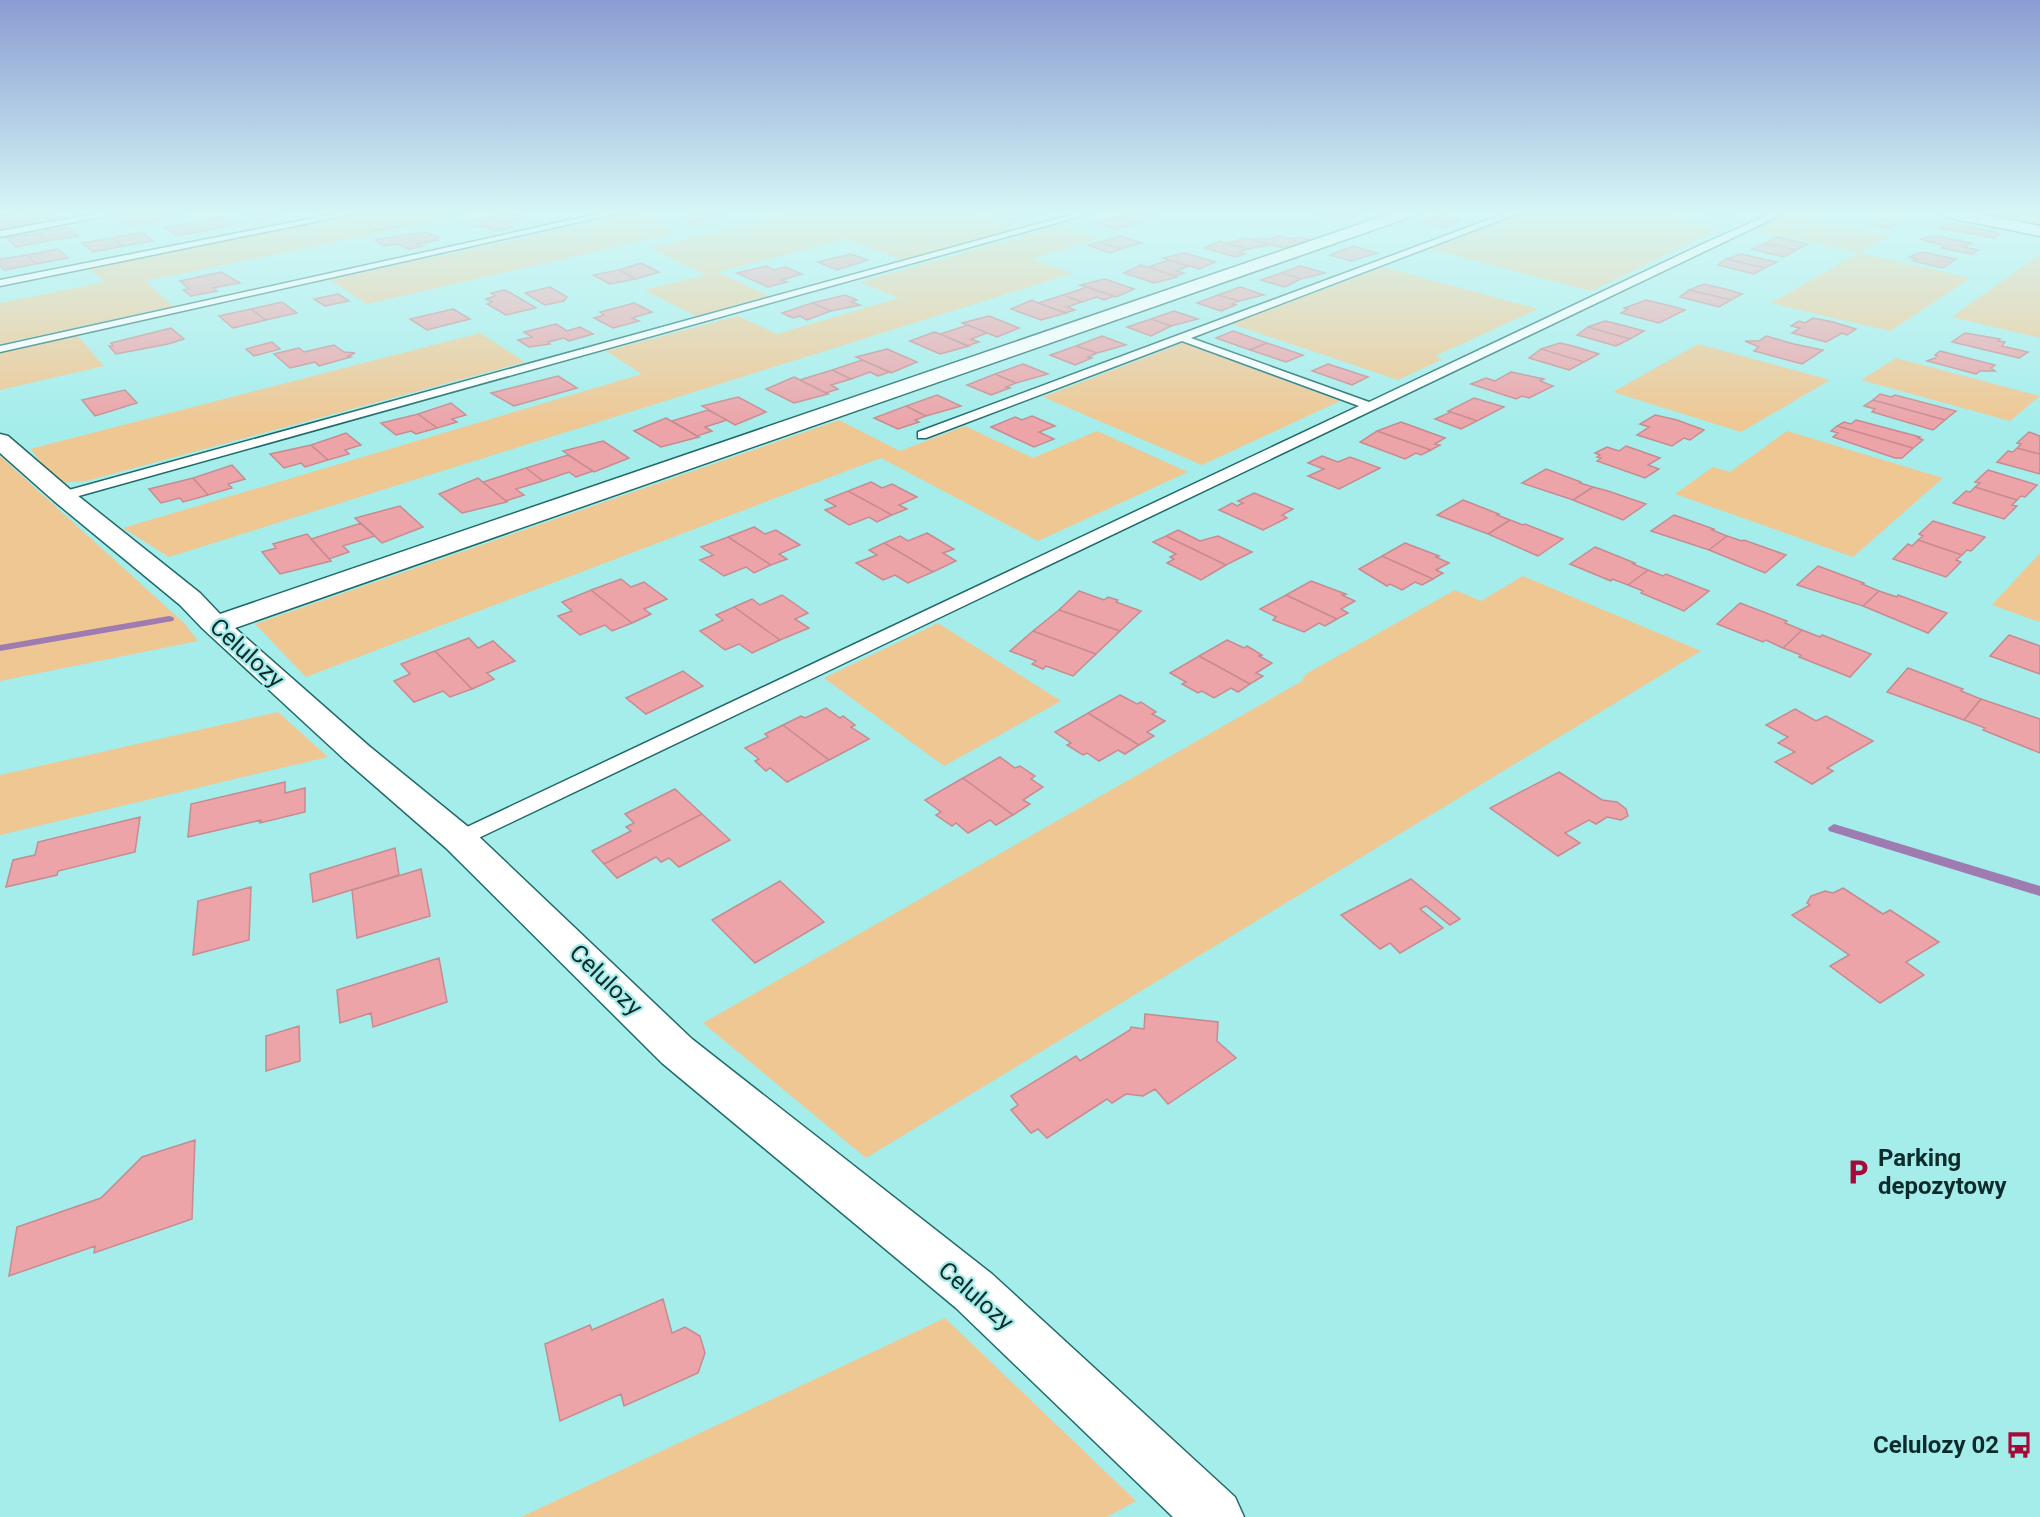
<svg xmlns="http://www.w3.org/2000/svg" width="2040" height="1517" font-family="Roboto,sans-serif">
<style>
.green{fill:#efc793}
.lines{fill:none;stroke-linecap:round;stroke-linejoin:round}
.stream{fill:#9e7bb0;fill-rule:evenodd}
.building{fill:#eca4a9;stroke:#c68b90;stroke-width:1.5}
.lane-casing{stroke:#1e6a69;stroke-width:3}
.street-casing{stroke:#1e6a69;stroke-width:3}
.path{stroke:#649a99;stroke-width:2;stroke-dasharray:1.5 1.5;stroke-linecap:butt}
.lane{fill:#fff;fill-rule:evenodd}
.street{fill:#fff;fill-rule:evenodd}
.labels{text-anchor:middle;stroke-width:4.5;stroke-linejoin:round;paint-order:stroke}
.near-street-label{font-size:24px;fill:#0d2b2b;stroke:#a5edeb}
.near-poi-label{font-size:24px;font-weight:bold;fill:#0d2b2b;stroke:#a5edeb;text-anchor:start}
</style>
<rect width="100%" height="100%" fill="#a5edeb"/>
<path class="green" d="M371,212H482L145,281L173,306L0,344V303L105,282L88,268Z
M800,212H964L1016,229L902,260L847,239L718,272L769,296L696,316L644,290L706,275L650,248Z
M1527,212H1675L1666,217L1720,229L1591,291L1431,249Z
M2040,212V228L1955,213Z
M635,213L680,232L367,304L330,280Z
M1784,216L1798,219L1801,218L1889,236L1860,253L1756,230Z
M1059,226L1098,239L1031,259L1073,273L169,557L123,528L642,374L606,351L738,316L777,334L899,298L860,282Z
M1859,253L1971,278L1890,331L1771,303Z
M2040,254V338L1952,317Z
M1384,267L1538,309L1435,356L1443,359L1398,380L1232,324Z
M480,333L525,362L86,481L59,483L30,449Z
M78,336L104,366L0,390V353Z
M1183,343L1340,401L1202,465L1043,397Z
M1698,344L1830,380L1741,432L1613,392Z
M1896,358L2040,396L2010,421L1861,380Z
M839,420L900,451L965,426L1033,458L1097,431L1188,472L1038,541L881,458L306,677L255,624Z
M1787,431L1943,478L1853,557L1675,494L1713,467L1730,472Z
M0,456L184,623L198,641L0,681Z
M2040,553V622L1992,605Z
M1523,576L1701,651L866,1158L703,1023L1302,681L1306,674L1455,590L1481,601Z
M938,623L1061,701L944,766L824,678Z
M278,712L328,757L0,835V775Z
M945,1318L1136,1501L1107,1517H521Z"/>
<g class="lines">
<path class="stream" d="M169,616L173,617L174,619L173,621L0,651V645Z
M1834,824L2040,886V896L1829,831L1828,828Z"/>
</g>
<path class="building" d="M46,212L55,220L26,225L17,217Z
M179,212L185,216L156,221L146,213Z
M251,212H276L282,216L256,222L243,214Z
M703,212L717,213L724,216L693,223L683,219Z
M1005,212H1040L1044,214L1010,222L992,216Z
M1131,212H1148L1161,216L1138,223L1118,217Z
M1351,212L1360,215L1345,220L1310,213Z
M1699,212H1740L1727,219Z
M146,213L156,221L128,226L117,218Z
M507,213L520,215L526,219L505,223L513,227L495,231L484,226H473L466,222Z
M1441,215L1461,220L1445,228L1421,222Z
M17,217L26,225L0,230V220Z
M221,217L233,225L204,231L193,223Z
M1118,217L1138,223L1116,229L1096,223Z
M1883,219L1899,222L1888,228L1873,225Z
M193,223L204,231L176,236L165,228Z
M1949,223L1990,231L2000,234L1994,238L1940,228Z
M68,227L78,236L47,241L38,233Z
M142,232L153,241L123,246L112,238Z
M424,232L439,237L435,238L438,240L418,244L423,246L410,249L397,244L384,246L375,240Z
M38,233L47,241L16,247L7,238Z
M1120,236L1142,243L1121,249L1099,242Z
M1278,236L1290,239L1299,237L1313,241L1284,248L1253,240L1260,238L1266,240Z
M1935,236L1972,243L1964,247L1978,250L1972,254L1942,248L1945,246L1920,239Z
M1777,237L1808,244L1796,250L1766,243Z
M112,238L123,246L93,252L82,243Z
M1246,238L1253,240L1271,245L1247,249L1228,243Z
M1221,241L1222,242L1247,249L1239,252L1245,254L1235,257L1204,248Z
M1099,242L1121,249L1110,253L1088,245Z
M1766,243L1796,250L1784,257L1752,249Z
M1353,246L1377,253L1351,261L1330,255Z
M58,249L68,258L36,264L27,255Z
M1922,252L1956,259L1943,268L1913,261L1917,259L1909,257Z
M1185,253L1215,262L1199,269L1163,258Z
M851,254L868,260L837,270L818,262Z
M1741,254L1777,262L1765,268L1726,259Z
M27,255L36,264L4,270L0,266V259Z
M1726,259L1765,268L1754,274L1718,265Z
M1169,260L1189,266L1176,271L1184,273L1175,276L1148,267Z
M641,263L659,272L636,279L619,270Z
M1141,265L1175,276L1177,277L1154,283L1124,273Z
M766,266L774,270L785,267L802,274L781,280L787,282L768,287L737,273Z
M1300,266L1325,273L1301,279L1281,273Z
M619,270L636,279L610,284L593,275Z
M221,272L240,283L213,288L217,291L191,296L183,290L189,289L180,281Z
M1281,273L1301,279L1285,287L1261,280Z
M1105,279L1134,289L1116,297L1080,285Z
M1704,284L1729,290L1742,294L1731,300L1689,290Z
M550,287L567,297L564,301L545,305L525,293Z
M1087,287L1114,296L1104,300L1097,297L1082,302L1063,295Z
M1240,287L1264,295L1239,301L1218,295Z
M504,290L509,292L536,308L506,315L487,304L492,302L486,299L495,296L491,293Z
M1689,290L1731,300L1719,307L1680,297Z
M338,294L349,301L325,306L314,299Z
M845,295L857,300L851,302L860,305L831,311L812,303Z
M1063,295L1082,302L1067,307L1075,310L1065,313L1038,303Z
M1218,295L1239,301L1232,304L1236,305L1221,311L1197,303Z
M1032,300L1038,303L1067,313L1041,320L1011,309Z
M1646,300L1671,306L1685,310L1659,323L1621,313L1628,309L1624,308Z
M282,302L297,313L266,320L251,309Z
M634,303L652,312L632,318L639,321L613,328L594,318L604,315L600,312Z
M812,303L831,311L807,320L800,316L793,318L782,313Z
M251,309L266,320L233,328L219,316Z
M453,309L470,319L427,330L410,319Z
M1174,311L1198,319L1171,326L1151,319Z
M989,316L1019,328L997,337L962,323Z
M1813,318L1833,322L1856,329L1847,335L1842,333L1826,342L1792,333L1800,328L1791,326L1799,321L1805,323Z
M1151,319L1171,326L1151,336L1127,327Z
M1605,321L1618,324L1644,331L1630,339L1588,327Z
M556,324L567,331L580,327L593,334L569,341L564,338L548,342L550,344L529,347L518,340L532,337L524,332Z
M968,325L987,333L971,339L979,342L967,346L940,334Z
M1588,327L1630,339L1616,346L1577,335Z
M171,328L184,339L168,344L116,354L109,346H113L111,343Z
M1233,331L1267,343L1250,350L1216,338Z
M934,332L940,334L969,346L940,354L910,341Z
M1965,333L2000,339L1998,341L2005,342L2002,346L2028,352L2019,358L1952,342Z
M1102,336L1126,345L1097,353L1076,346Z
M1766,336L1794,344L1823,350L1802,364L1754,351L1759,347L1745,341H1759Z
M272,342L280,349L254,356L246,349Z
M1267,343L1303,355L1286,362L1250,350Z
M1560,343L1573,346L1599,354L1584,362L1541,349Z
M334,345L344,352L355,353L348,356L351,357L319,366L315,362L290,368L274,354L299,348L304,352Z
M1076,346L1097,353L1088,357L1092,358L1075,365L1050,355Z
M887,349L917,362L891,373L856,357Z
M1541,349L1584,362L1569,370L1529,358Z
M1940,351L1995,365L1991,368L1995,371H1980L1976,374L1927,361L1935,358L1937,356L1935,355Z
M862,360L890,372L878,376L870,372L851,379L832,370Z
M1023,364L1048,374L1016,383L995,374Z
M1328,364L1368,377L1352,385L1312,371Z
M832,370L851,379L831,385L838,389L826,393L800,380Z
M1511,372L1544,379L1540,381L1553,386L1529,398L1522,396L1516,399L1471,384L1486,378L1495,381Z
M995,374L1016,383L1006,387L1010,388L991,395L967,385Z
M558,376L577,388L514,406L491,393Z
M794,377L828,394L794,403L766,389Z
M125,390L137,403L95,416L82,400Z
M1880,394L1891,397L1895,395L1956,411L1945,420L1873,400Z
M937,395L961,406L926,416L906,406Z
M738,397L766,412L735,425L702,406Z
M1474,398L1504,407L1477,421L1448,411Z
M1873,400L1945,420L1933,430L1872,412L1875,409L1864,406Z
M451,403L466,415L452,419L457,422L437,428L418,414Z
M906,406L926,416L915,420L919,422L898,429L874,418Z
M708,410L727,420L705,427L712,431L697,436L672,421Z
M1451,412L1477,421L1461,429L1435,419Z
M418,414L437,428L416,434L411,431L396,435L381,423Z
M1655,415L1677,420L1704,430L1690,440L1684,438L1672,446L1637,435L1649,427L1640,424Z
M1032,416L1055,426L1039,432L1054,439L1034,447L991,427L1015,417L1022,420Z
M666,418L697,436L699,437L661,447L634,431Z
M1856,420L1920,437L1918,438L1923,440L1913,448L1837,426L1844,422L1851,424Z
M1401,422L1445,438L1435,444L1440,445L1431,450L1377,431Z
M1837,426L1844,428L1913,448L1902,458H1895L1833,437L1838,433L1831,431Z
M1377,431L1431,450L1421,455L1416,453L1405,459L1360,442Z
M2029,432L2040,436V454L2017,448L2021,444L2017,443Z
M346,433L361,445L345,450L349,454L328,460L311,445Z
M603,441L629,458L594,472L563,451Z
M311,445L328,460L305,467L301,463L284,468L270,454Z
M1626,446L1660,458L1648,465L1659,469L1645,478L1597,461L1601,458L1597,457L1600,455L1595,453L1607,447L1619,451Z
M2017,448L2040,454V474L1997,462L2008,451L2013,452Z
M568,455L593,471L576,477L569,472L543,481L526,468Z
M1322,456L1338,462L1350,457L1380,468L1339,489L1308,476L1324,469L1308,463Z
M232,465L245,479L228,484L232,488L208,495L193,478Z
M526,468L543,481L516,489L524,495L506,501L483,482Z
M1546,469L1581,482L1580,483L1593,487L1573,500L1522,483Z
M1988,470L2037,485L2025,497L2021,496L2017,500L1975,487L1980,483L1975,482Z
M193,478L208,495L183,502L180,498L161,503L149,489Z
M478,478L507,502L462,513L439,494Z
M871,482L882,488L892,484L917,497L899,505L907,509L892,515L848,491Z
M1593,487L1608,491L1646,504L1623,520L1573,500Z
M1975,487L2017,500L2012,505L2017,506L2004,519L1953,503L1966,491L1970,492Z
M848,491L892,515L877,522L869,517L849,525L825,510L836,506L825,500Z
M1254,493L1293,509L1282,515L1287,518L1263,530L1219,510L1232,503L1237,506L1243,503L1238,501Z
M1463,500L1499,514L1497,515L1510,520L1488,534L1437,515Z
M400,506L423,527L382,543L355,518Z
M1674,515L1714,529L1712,530L1727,536L1709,550L1651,531Z
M1510,520L1523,525L1525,524L1563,539L1538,556L1488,534Z
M1933,521L1985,537L1971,551L1967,550L1962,555L1918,540L1923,536L1919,534Z
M361,523L375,536L343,546L349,552L329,559L311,539Z
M754,527L765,534L776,530L800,545L779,554L787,559L771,565L728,537Z
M1178,530L1200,541L1218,536L1252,552L1226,565L1166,536Z
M927,533L954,549L943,553L956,561L933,572L884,543L900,536L908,541Z
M307,534L331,561L280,574L262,552L276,548L273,544Z
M1166,536L1226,565L1201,580L1167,563L1174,559L1170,557L1176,554L1153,542Z
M1727,536L1742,541L1744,540L1786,555L1765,573L1709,550Z
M728,537L771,565L754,573L746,567L724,576L700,560L713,555L701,547Z
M1918,540L1962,555L1956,560L1961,562L1946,577L1893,559L1908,544L1912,546Z
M884,543L933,572L908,583L895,575L883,580L856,563L877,555L869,550Z
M1405,543L1439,556L1436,557L1449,563L1436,570L1443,573L1433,579L1382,556Z
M1595,547L1635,563L1633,564L1648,570L1628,585L1612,579L1611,581L1570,564Z
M1382,556L1433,579L1422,585L1415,582L1402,590L1390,584L1387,586L1359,569Z
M1818,566L1864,583L1862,584L1879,591L1863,606L1797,585Z
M1648,570L1663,576L1666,574L1709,591L1684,611L1641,593L1643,591L1628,585Z
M621,579L631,587L644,582L667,599L644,609L651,614L632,623L591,590Z
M1311,581L1346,594L1342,595L1355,601L1341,609L1348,613L1337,619L1286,595Z
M591,590L632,623L612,631L605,625L580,635L558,616L572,611L562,602Z
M1079,591L1104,600L1108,597L1118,600L1116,602L1141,611L1120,631L1059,610Z
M1879,591L1897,597L1898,595L1947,613L1928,633L1863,606Z
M782,595L808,613L795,619L809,628L780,640L734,607L752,599L760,605Z
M1286,595L1337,619L1325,626L1319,623L1304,632L1273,620L1276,617L1260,609Z
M1740,603L1787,621L1785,623L1802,630L1783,648L1766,640L1763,642L1717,624Z
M734,607L780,640L752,653L739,644L725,650L700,631L723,620L716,615Z
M1059,610L1120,631L1096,654L1033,631Z
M1802,630L1820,637L1822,635L1871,654L1850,677L1799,657L1801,655L1783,648Z
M1033,631L1096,654L1073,676L1046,666L1043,669L1032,664L1036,661L1010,651Z
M2009,635L2040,646V674L1990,656Z
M469,638L478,648L493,641L515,661L487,673L494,679L472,689L435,651Z
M1227,640L1244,648L1247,646L1262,655L1259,656L1272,663L1256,673L1263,676L1250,684L1199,656Z
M435,651L472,689L450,697L443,691L414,702L394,681L410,674L401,664Z
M1199,656L1250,684L1238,692L1231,688L1214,698L1202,691L1198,693L1182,684L1186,682L1170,673Z
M1908,668L1963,689L1961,691L1981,699L1964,720L1887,692Z
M683,671L703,686L646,714L626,698Z
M1120,695L1137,704L1141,702L1156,712L1152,714L1165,721L1147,732L1154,736L1139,745L1088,713Z
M1981,699L2040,719V753L1983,730L1985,728L1964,720Z
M826,708L840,718L843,716L855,725L851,727L869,739L829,760L783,725L801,716L805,718Z
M1795,709L1816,721L1826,716L1873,741L1827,768L1833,771L1812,784L1775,762L1795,752L1778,743L1788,737L1766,725Z
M1088,713L1139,745L1125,754L1118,750L1099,761L1087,753L1083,755L1067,745L1071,743L1055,732Z
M783,725L829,760L787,782L770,768L766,771L755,761L759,759L745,748L768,737L765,734Z
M1000,757L1015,768L1020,766L1035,776L1031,779L1043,787L1023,800L1030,804L1013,815L963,778Z
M1559,772L1602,800L1617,802L1626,809L1628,816L1621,820L1607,817L1596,824L1589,820L1565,833L1580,843L1558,856L1490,808Z
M963,778L1013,815L996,825L990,820L968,833L956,823L952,826L936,815L941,812L925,800Z
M285,782V793L305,788V812L260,823L261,820L188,837L191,804Z
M675,789L702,814L604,864L592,851L631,831L626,827L634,823L625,814Z
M702,814L730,840L679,867L669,858L661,862L656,857L617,878L604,864Z
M140,817L135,852L58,871L57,875L6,887L13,860L35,855L38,842Z
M395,848L399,875L313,902L310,874Z
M421,869L430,916L357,938L352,890Z
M1411,879L1460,919L1450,925L1426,906L1420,909L1443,928L1400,953L1390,943L1380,949L1341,915Z
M780,881L824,922L755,963L712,920Z
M251,887L249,940L193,955L198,901Z
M1843,888L1883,914L1890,910L1939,942L1906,962L1924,975L1880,1003L1830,966L1849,955L1792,915L1810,905L1807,903L1811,896L1825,891L1833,893Z
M439,958L447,1002L373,1027L371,1013L340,1023L337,990Z
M1145,1014L1218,1022L1217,1041L1236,1058L1168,1104L1155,1089L1143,1096L1126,1094L1112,1103L1107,1099L1047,1138L1038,1129L1031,1133L1011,1110L1018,1105L1011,1096L1076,1056L1080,1061L1130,1030L1131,1027L1144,1029Z
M299,1026L300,1061L266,1071V1036Z
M195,1140L192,1219L94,1253L95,1246L9,1276L17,1227L101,1198L142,1157Z
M663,1299L672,1333L685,1327L700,1336L705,1353L698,1373L624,1406L621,1394L560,1421L545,1344L590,1325L592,1330Z"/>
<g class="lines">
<defs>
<path id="lane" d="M0,212H15L0,216Z
M105,212H125L0,237V231Z
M344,212H363L0,286V280Z
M607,212H624L0,352V346Z
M1081,212H1096L68,499H58L56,496L58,493Z
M1509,212H1522L1191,338L1369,402L1707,242L1775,212H1787L466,844L459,846L452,844L449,839L452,834L1359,406L1182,341L926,438H918V432Z"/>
<path id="street" d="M1395,212H1418L1416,215L235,628L369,746L472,830L692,1039L992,1274L1235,1497L1244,1517H1173L956,1308L662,1063L446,848L345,760L202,628L180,605L54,501L0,453V434L8,436L72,491L200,593L220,614Z
M1939,212H1971L2040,226V236L1946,217Z"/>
</defs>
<use href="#lane" class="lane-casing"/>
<use href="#street" class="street-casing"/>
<path class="path" d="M374,231L466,212"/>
<use href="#lane" class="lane"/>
<use href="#street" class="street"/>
</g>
<linearGradient id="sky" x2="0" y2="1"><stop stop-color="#8a9dd2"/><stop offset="0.5" stop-color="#d6f7f6"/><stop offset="1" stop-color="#d6f7f6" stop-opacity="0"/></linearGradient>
<rect width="2040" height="425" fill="url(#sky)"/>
<defs>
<symbol id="parking-bare" viewBox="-9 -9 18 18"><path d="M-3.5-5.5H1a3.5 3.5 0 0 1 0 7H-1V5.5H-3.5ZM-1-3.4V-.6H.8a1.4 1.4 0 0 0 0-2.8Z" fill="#a50b39" stroke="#a5edeb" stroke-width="2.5" paint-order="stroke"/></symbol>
<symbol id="bus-bare" viewBox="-9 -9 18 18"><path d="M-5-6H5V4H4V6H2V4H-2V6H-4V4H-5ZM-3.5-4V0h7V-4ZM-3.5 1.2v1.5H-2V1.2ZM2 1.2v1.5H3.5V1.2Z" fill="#a50b39" stroke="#a5edeb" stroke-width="2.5" paint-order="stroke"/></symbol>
</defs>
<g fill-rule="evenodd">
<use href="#parking-bare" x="1839" y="1153" width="38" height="38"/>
<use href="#bus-bare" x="2000" y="1426" width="38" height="38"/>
</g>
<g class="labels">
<g class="near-street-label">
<text transform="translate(247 653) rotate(42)" y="8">Celulozy</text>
<text transform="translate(606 980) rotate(44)" y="8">Celulozy</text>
<text transform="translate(976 1296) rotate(41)" y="8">Celulozy</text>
</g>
<g class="near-poi-label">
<text x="1878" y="1166">Parking<tspan x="1878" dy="28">depozytowy</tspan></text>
<text x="1999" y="1453" text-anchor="end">Celulozy 02</text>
</g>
</g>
</svg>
